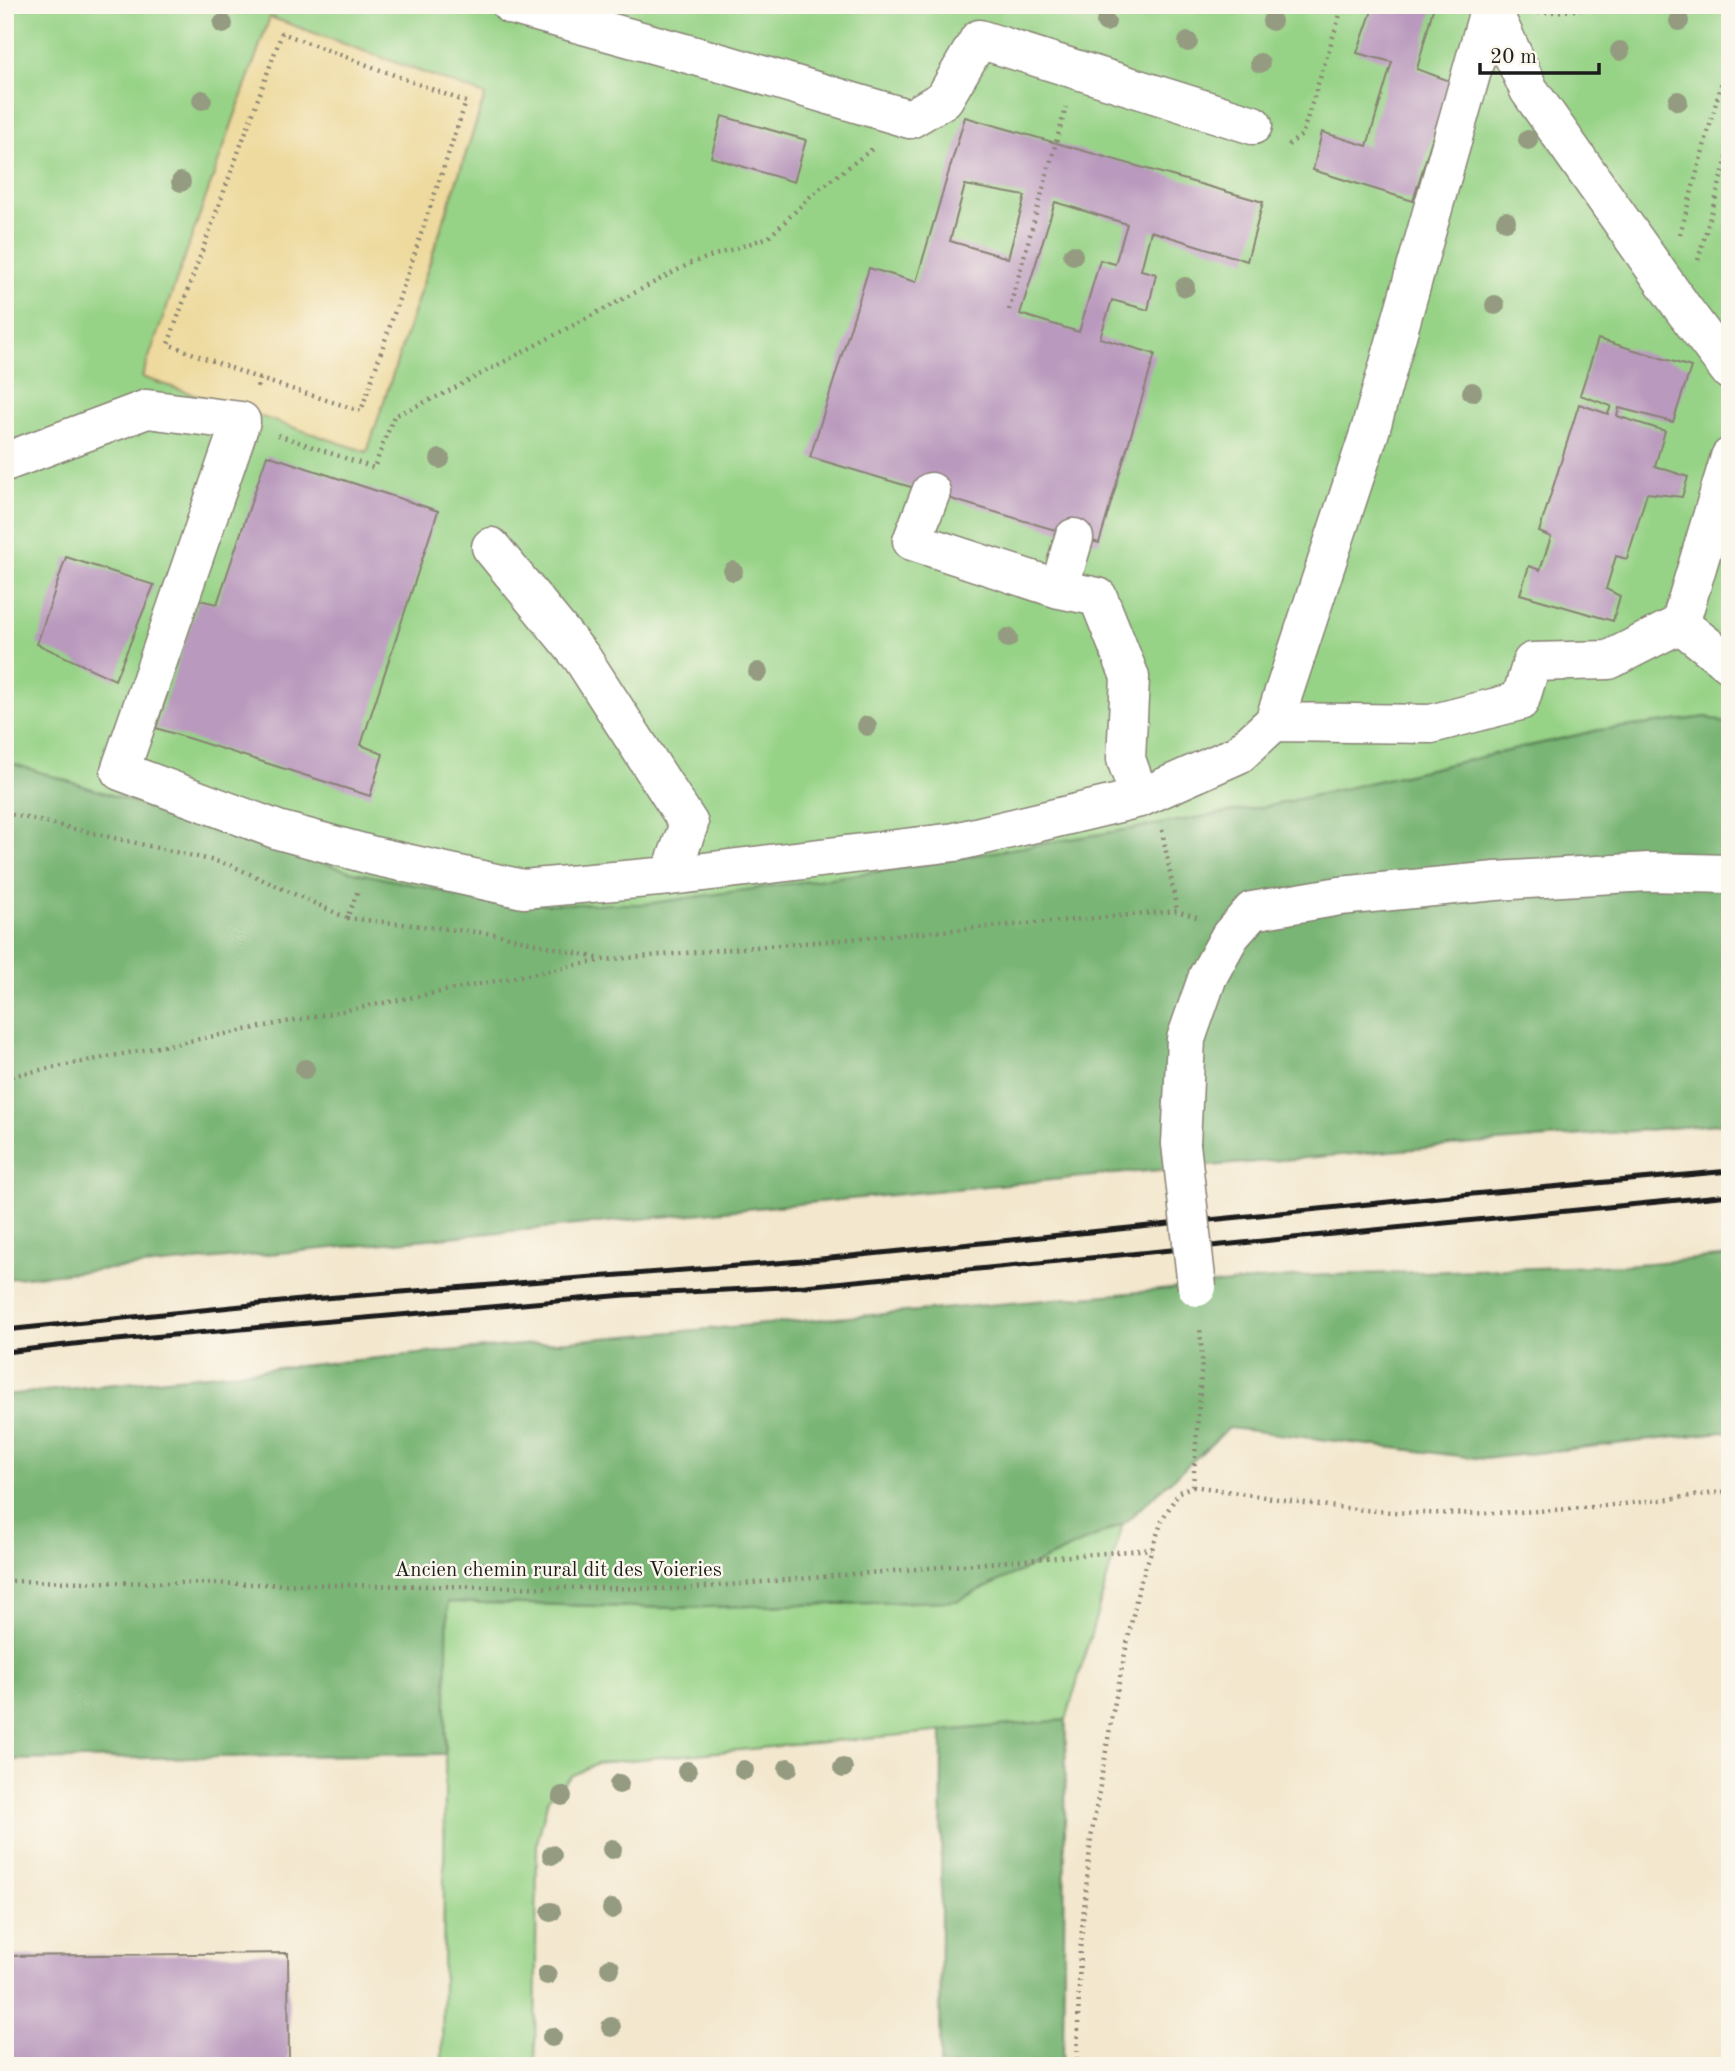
<svg xmlns="http://www.w3.org/2000/svg" width="1735" height="2071" font-family="'Old Standard TT',serif">
<style>
.green{fill:#97d387;stroke:#5a7852;stroke-width:2;fill-rule:evenodd}
.forest{fill:#79b574;stroke:#4a6848;stroke-width:2}
.sand{fill:#eeda9e;stroke:#857b5d;stroke-width:2}
.building{fill:#b999bd;fill-rule:evenodd}
.lines{fill:none;stroke-linecap:round;stroke-linejoin:round}
.minor-casing{stroke:#888274;stroke-width:41}
.path{stroke:#888274;stroke-width:4.5;stroke-dasharray:2 5;stroke-linecap:butt}
.minor{stroke:#fff;stroke-width:38}
.rail{stroke:#1c1c1c;stroke-width:5}
.minor-bridge-casing{stroke:#888274;stroke-width:41;stroke-linecap:butt}
.minor-bridge{stroke:#fff;stroke-width:38}
.tree{fill:#949b80}
.labels{text-anchor:middle;stroke-width:5;stroke-linejoin:round;paint-order:stroke}
.street-label{font-size:21px;fill:#1c1c1c;stroke:#fbf7ec}
</style>
<rect width="100%" height="100%" fill="#fbf7ec"/>
<filter id="ink" filterUnits="userSpaceOnUse"><feTurbulence type="fractalNoise" baseFrequency=".0143" numOctaves="2"/><feDisplacementMap in="SourceGraphic" scale="14" xChannelSelector="R" yChannelSelector="G"/><feConvolveMatrix kernelMatrix="1 2 1 2 8 2 1 2 1" color-interpolation-filters="sRGB"/></filter>
<filter id="wash" filterUnits="userSpaceOnUse"><feTurbulence type="fractalNoise" baseFrequency=".00686" numOctaves="4" result="noise"/><feDisplacementMap in="SourceGraphic" scale="28" xChannelSelector="R" yChannelSelector="G"/><feGaussianBlur stdDeviation="1.57" result="paint"/><feColorMatrix in="noise" values="0 0 0 0 0 0 0 0 0 0 0 0 0 0 0 0 0 1.4 0 .05"/><feComposite in="paint" operator="in"/></filter>
<g filter="url(#wash)">
<rect width="100%" height="100%" fill="#f3e7cd"/>
<path class="green" d="M5,5H1730V725L1707,717L1599,730L1273,805L881,871L646,904H503L349,871L5,761ZM270,17L485,96L367,452L143,377Z
M1123,1524L1066,1720L597,1763L571,1776L548,1799L537,1843L535,2066H442L447,1602L670,1608L956,1601Z"/>
<path class="forest" d="M1707,717L1730,725V1123L1136,1172L5,1279V761L349,871L503,904H645L881,871L1273,805L1599,730Z
M1730,1256V1431L1484,1459L1229,1428L1123,1524L956,1601L670,1608L448,1602L445,1754L5,1760V1395L438,1352L1129,1293L1301,1276L1625,1265Z
M1066,1720L1063,2066H940L942,1731Z"/>
<path class="sand" d="M270,17L485,95L367,452L142,377Z"/>
<g id="blocks">
<path class="building" d="M1374,5H1434L1417,69L1450,81L1413,201L1313,170L1322,132L1367,146L1392,62L1357,53Z
M722,116L806,140L794,182L711,157Z
M965,117L1263,202L1247,261L1151,231L1141,270L1156,274L1148,310L1112,300L1100,338L1155,354L1099,543L810,457L869,268L916,282ZM965,185L1025,196L1008,258L950,241ZM1055,202L1127,224L1115,264L1100,260L1079,332L1020,314Z
M1598,339L1691,367L1673,422L1619,408L1617,416L1665,431L1655,466L1688,477L1682,497L1647,493L1627,559L1616,556L1606,589L1620,596L1613,621L1520,594L1529,566L1540,570L1551,537L1539,532L1579,404L1608,414L1611,406L1580,395Z
M267,455L438,511L361,745L383,754L370,796L156,728L199,600L217,604Z
M66,557L154,585L115,680L37,644Z
M288,1953L289,2066H5V1956Z"/>
</g>
</g>
<g filter="url(#ink)">
<use href="#blocks" fill-opacity="0" stroke="#888274" stroke-width="2"/>
<g class="lines">
<defs>
<path id="minor" d="M511,5L728,65L910,119L944,99L979,39L1253,125
M1490,5L1529,90L1684,310L1730,371
M5,462L147,409L241,421L120,771L278,830L374,856L523,889L670,876L955,842L1140,798L1239,754L1274,722L1370,431L1490,7
M931,492L912,541L1059,589L1074,538
M491,547L582,658L689,824L670,876
M1059,589L1098,597L1130,677L1126,759L1140,798
M1680,624L1730,664
M1274,722L1431,724L1520,701L1532,662L1609,660L1680,624L1730,457
M1181,1144L1186,1039L1208,976L1230,936L1252,911L1340,896L1496,881L1649,872L1730,874"/>
</defs>
<use href="#minor" class="minor-casing"/>
<path class="path" d="M1538,13L1601,8L1610,5
M1288,145L1302,135L1343,5
M1680,234L1730,52
M1698,260L1730,147
M1009,310L1066,107
M257,387L260,379L361,411L466,102L282,33L168,344L260,379
M278,435L374,468L394,416L443,394L691,263L769,237L812,195L872,149
M5,813L228,864L347,918L358,891
M1162,830L1177,911
M347,918L496,934L601,959
M5,1077L603,960L1177,911L1197,917
M1193,1486C1269,1497 1345,1512 1421,1513C1525,1516 1627,1505 1730,1491
M1193,1486L1202,1360L1200,1326
M5,1581L681,1589L1152,1549
M1077,2066L1080,1950L1091,1838L1112,1716L1139,1586L1152,1549L1163,1518L1179,1492L1193,1486"/>
<use href="#minor" class="minor"/>
<path class="rail" d="M5,1330L311,1299L801,1261L1428,1198L1730,1171
M5,1352L83,1343L625,1295L805,1286L1730,1195"/>
<defs>
<path id="minor-bridge" d="M1181,1144L1197,1287"/>
</defs>
<use href="#minor-bridge" class="minor-bridge-casing"/>
<use href="#minor-bridge" class="minor-bridge"/>
</g>
<g class="tree">
<circle cx="1272" cy="21" r="10"/>
<circle cx="1679" cy="21" r="10"/>
<circle cx="1106" cy="22" r="10"/>
<circle cx="223" cy="24" r="10"/>
<circle cx="1188" cy="42" r="10"/>
<circle cx="1620" cy="51" r="10"/>
<circle cx="1260" cy="63" r="10"/>
<circle cx="202" cy="100" r="10"/>
<circle cx="1678" cy="101" r="10"/>
<circle cx="1528" cy="140" r="10"/>
<circle cx="181" cy="182" r="10"/>
<circle cx="1506" cy="221" r="10"/>
<circle cx="1073" cy="255" r="10"/>
<circle cx="1185" cy="287" r="10"/>
<circle cx="1495" cy="305" r="10"/>
<circle cx="1472" cy="392" r="10"/>
<circle cx="440" cy="459" r="10"/>
<circle cx="733" cy="571" r="10"/>
<circle cx="1008" cy="638" r="10"/>
<circle cx="758" cy="672" r="10"/>
<circle cx="867" cy="726" r="10"/>
<circle cx="305" cy="1069" r="10"/>
<circle cx="788" cy="1768" r="10"/>
<circle cx="843" cy="1768" r="10"/>
<circle cx="744" cy="1770" r="10"/>
<circle cx="687" cy="1771" r="10"/>
<circle cx="619" cy="1784" r="10"/>
<circle cx="562" cy="1796" r="10"/>
<circle cx="612" cy="1849" r="10"/>
<circle cx="552" cy="1855" r="10"/>
<circle cx="612" cy="1909" r="10"/>
<circle cx="551" cy="1912" r="10"/>
<circle cx="610" cy="1968" r="10"/>
<circle cx="547" cy="1975" r="10"/>
<circle cx="611" cy="2027" r="10"/>
<circle cx="552" cy="2037" r="10"/>
</g>
</g>
<g class="labels">
<g class="street-label">
<text x="558" y="1576">Ancien chemin rural dit des Voieries</text>
</g>
</g>
<rect width="1735" height="2071" fill="none" stroke="#fbf7ec" stroke-width="28"/>
<path d="M1480 63v10h119v-10" fill="none" stroke="#1c1c1c" stroke-width="3.5"/>
<text x="1490" y="63" font-size="21" fill="#1c1c1c" stroke="#fbf7ec" stroke-width="5" paint-order="stroke">20 m</text>
</svg>
